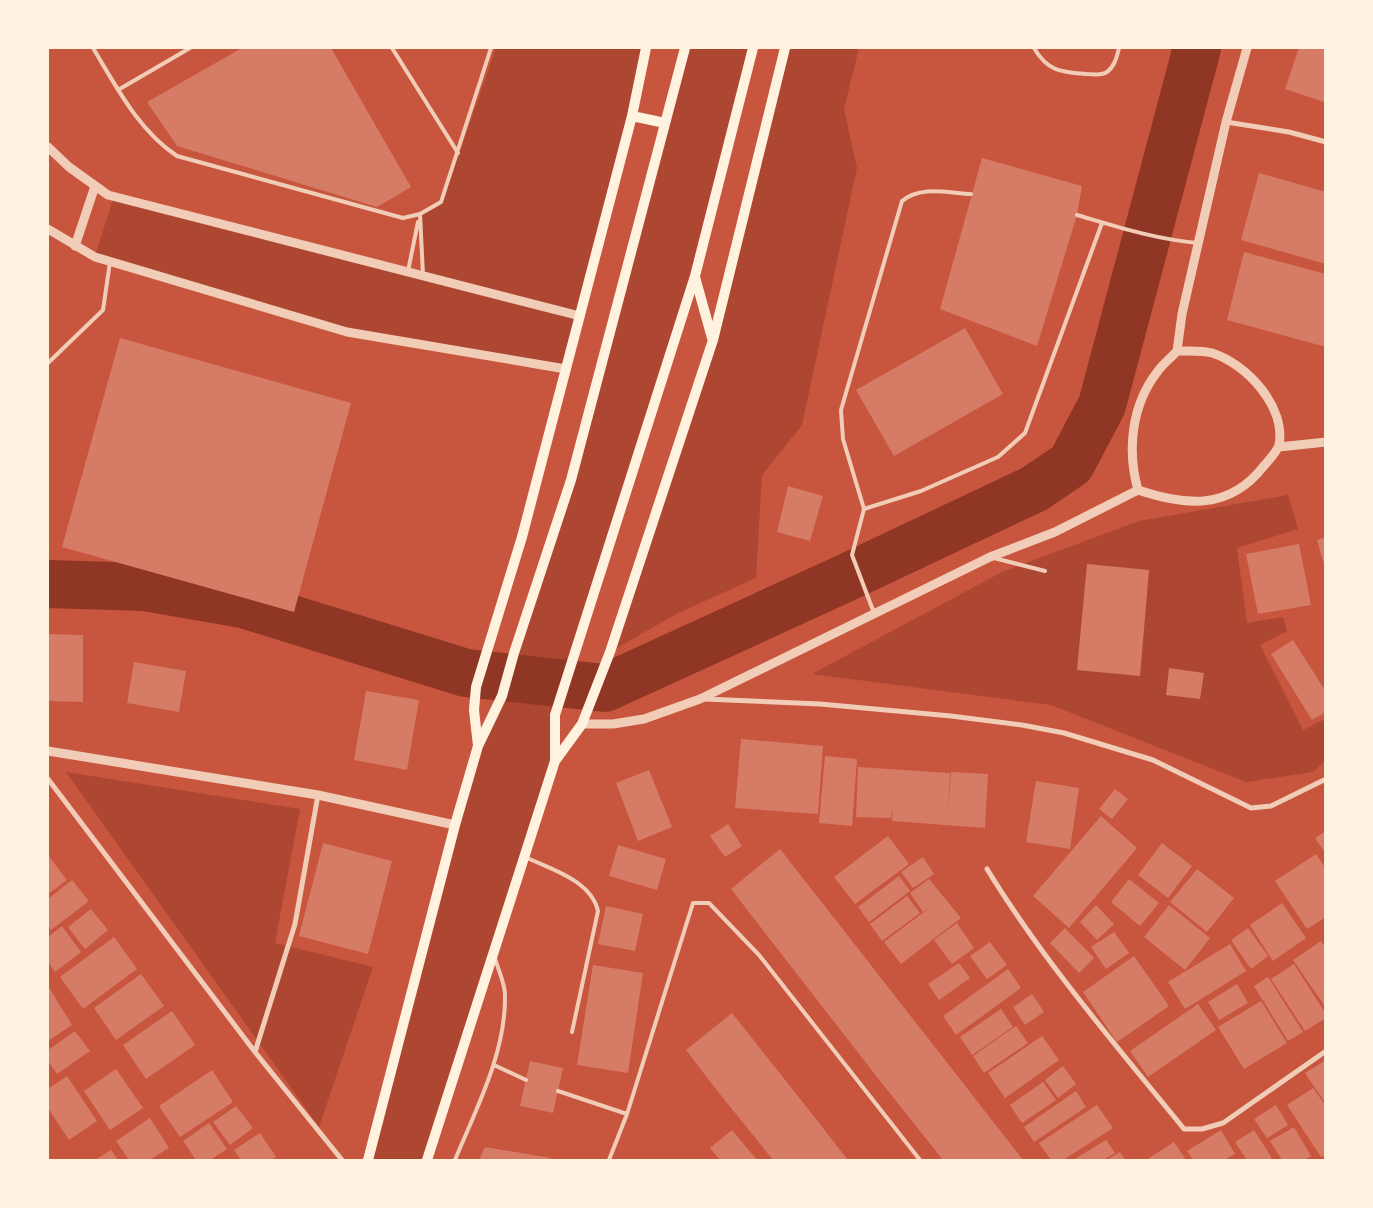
<svg xmlns="http://www.w3.org/2000/svg" width="1373" height="1208" font-family="'Space Grotesk',sans-serif">
<style>
.green{fill:#ae4732}
.lines{fill:none;stroke-linecap:round;stroke-linejoin:round}
.river{stroke:#8f3625;stroke-width:48}
.building{fill:#d67c66}
.service{stroke:#f1ccb7;stroke-width:4}
.minor{stroke:#f1ccb7;stroke-width:5}
.tertiary{stroke:#f1ccb7;stroke-width:9}
.secondary{stroke:#fff3e0;stroke-width:10}
</style>
<rect width="100%" height="100%" fill="#c8553d"/>
<path class="green" d="M496,48H649L566,369L347,332L96,253L113,199L424,276L422,215L442,203Z
M685,48H752L695,276L561,696L555,761L427,1160H368L478,746L502,696L571,480Z
M787,48H859L844,109L857,168L802,425L762,475L756,578L676,614L610,652L713,340Z
M1288,495L1298,529L1237,548L1247,623L1283,617L1287,631L1260,645L1303,730L1325,719V761L1313,772L1246,782L1051,705L812,674L1002,572L1139,521Z
M66,772L300,809L275,943L373,967L319,1127Z"/>
<g class="lines">
<path class="river" d="M48,584L145,587L243,604L466,673L605,688L839,581L1034,489L1071,464L1102,405L1197,48"/>
</g>
<path class="building" d="M242,48H331L411,187L377,207L177,146L147,102Z
M1299,48H1326L1324,102L1285,89Z
M982,158L1082,186L1077,215L1037,346L940,309Z
M1259,173L1326,192V264L1241,240Z
M1244,252L1326,274V347L1227,320Z
M965,328L1003,394L894,456L856,390Z
M120,338L351,403L294,612L62,547Z
M788,486L823,496L810,541L777,532Z
M1326,537V568H1325L1317,540Z
M1299,544L1311,605L1258,614L1246,554Z
M1087,564L1149,570L1140,676L1077,670Z
M48,634L83,635V702L48,701Z
M1293,640L1326,692V712L1312,720L1271,654Z
M134,662L186,671L179,712L127,703Z
M1169,668L1204,673L1200,699L1166,695Z
M366,691L419,700L407,770L354,760Z
M741,739L823,746L818,814L735,808Z
M825,756L857,759L852,826L819,823Z
M858,767L950,773L948,814L951,772L988,774L985,828L892,821L893,805L891,818L856,817Z
M649,770L672,827L638,841L616,783Z
M1036,781L1079,788L1070,849L1026,842Z
M1115,789L1128,799L1112,819L1099,809Z
M1101,816L1137,848L1069,928L1033,896Z
M728,824L742,846L725,857L710,836Z
M1326,831V854L1315,838Z
M888,836L909,864L855,904L834,877Z
M323,843L392,861L368,954L299,936Z
M1162,843L1192,866L1168,898L1138,875Z
M618,845L666,859L657,890L609,876Z
M780,849L888,987L1023,1160H943L877,1077L731,889Z
M1316,854L1326,869V917L1307,929L1275,881Z
M48,855L67,880L48,894Z
M923,857L934,874L913,888L901,872Z
M1197,869L1234,898L1207,932L1170,902Z
M899,876L910,891L869,922L858,907Z
M929,879L961,918L901,964L884,942L932,906L923,912L910,893Z
M1129,879L1159,903L1140,926L1111,902Z
M72,880L89,901L51,930L48,925V899Z
M907,896L920,913L882,941L870,924Z
M1282,903L1306,938L1273,961L1250,925Z
M1096,905L1114,924L1097,940L1080,922Z
M1169,905L1210,938L1185,970L1144,937Z
M606,906L643,914L635,951L598,944Z
M91,909L108,930L85,949L68,927Z
M957,923L974,948L952,964L934,940Z
M62,926L81,952L55,972L48,962V937Z
M1065,928L1094,958L1079,973L1050,943Z
M1248,928L1268,956L1251,969L1231,940Z
M1114,932L1129,953L1106,969L1091,947Z
M114,937L137,969L83,1009L60,977Z
M1321,941L1326,949V1004L1324,1005L1293,960Z
M990,942L1007,965L987,979L970,956Z
M1230,944L1246,971L1185,1009L1168,982Z
M1134,956L1169,1006L1117,1042L1083,992Z
M959,963L970,978L939,1000L928,984Z
M1294,964L1326,1014V1018L1305,1031L1271,979Z
M593,965L643,973L628,1073L577,1065Z
M1008,969L1021,988L956,1035L943,1016Z
M141,974L164,1006L116,1040L94,1008Z
M1268,977L1303,1032L1288,1041L1254,986Z
M1237,984L1248,1003L1219,1020L1208,1002Z
M48,986L72,1025L48,1041Z
M1032,994L1044,1012L1025,1025L1013,1007Z
M1261,1001L1287,1043L1244,1069L1218,1027Z
M1198,1004L1216,1030L1148,1077L1130,1051Z
M1001,1009L1013,1027L972,1055L960,1037Z
M172,1011L195,1045L146,1079L123,1045Z
M732,1013L801,1100L848,1160H773L715,1088L686,1050Z
M1016,1026L1028,1043L984,1073L973,1056Z
M75,1031L90,1051L57,1074L48,1061V1050Z
M1042,1036L1059,1060L1005,1098L988,1073Z
M1326,1060V1104L1305,1073Z
M530,1061L563,1068L553,1113L520,1106Z
M1063,1066L1076,1084L1058,1098L1045,1080Z
M116,1069L143,1108L110,1130L84,1091Z
M212,1070L233,1102L180,1137L159,1106Z
M67,1076L97,1121L69,1140L48,1108V1089Z
M1043,1082L1056,1100L1022,1123L1010,1105Z
M1313,1088L1326,1106V1155L1321,1157L1287,1105Z
M1076,1091L1086,1107L1034,1142L1024,1127Z
M1097,1105L1113,1128L1063,1160H1051L1039,1143Z
M1276,1105L1288,1125L1267,1138L1254,1119Z
M236,1106L253,1128L230,1145L213,1122Z
M150,1118L169,1148L149,1160H129L116,1141Z
M209,1123L227,1149L210,1160H196L183,1141Z
M1294,1127L1311,1156L1304,1160H1282L1270,1141Z
M732,1130L757,1160H720L710,1148Z
M1221,1130L1235,1154L1224,1160H1193L1187,1151Z
M1254,1130L1272,1158L1267,1160H1247L1235,1142Z
M260,1133L276,1157L271,1160H241L234,1150Z
M1106,1140L1115,1153L1103,1160H1073Z
M1174,1142L1186,1160H1146Z
M485,1147L551,1158L550,1160H479Z
M111,1150L118,1160H95Z
M1120,1152L1125,1160H1106Z"/>
<g class="lines">
<path class="service" d="M93,48C116,86 138,130 177,156L403,218L420,214L441,202L491,48
M392,48L458,153
M1034,48C1048,72 1062,72 1087,74C1094,74 1101,76 1107,72C1115,66 1117,56 1119,48
M118,90L190,48
M420,214L423,275
M1077,215C1118,227 1155,239 1198,243
M408,271L418,222
M48,363L103,310L110,262
M864,509L921,491L998,457L1025,433L1102,223
M994,558L1045,571
M874,613L852,555L864,509L843,439L841,410L902,201C921,185 948,193 971,194
M525,857C550,869 591,880 598,911L572,1032
M494,1065L526,1080
M558,1091L627,1114
M455,1160C476,1109 506,1053 505,995C505,983 498,970 495,958
M609,1160L627,1114L693,903H709L759,955L920,1160"/>
<path class="minor" d="M1226,122L1289,132L1326,142
M704,699L820,704L951,716L1022,725L1064,733L1153,760L1251,808L1271,806L1326,779
M48,779L255,1052L342,1160
M987,869C1044,962 1115,1044 1184,1129H1202L1223,1123L1326,1051
M255,1052L295,924L318,795"/>
<path class="tertiary" d="M48,147L69,167L108,195L580,316
M48,229L95,257L347,332L566,369
M75,246L95,186
M1177,351C1188,351 1201,350 1212,353C1247,364 1286,407 1279,445C1277,452 1268,461 1263,467C1229,510 1186,506 1138,490C1127,451 1131,405 1158,371C1163,364 1171,358 1177,351Z
M1177,351L1182,314L1226,122L1247,48
M1279,447L1326,442
M582,724H613L644,719L700,699L990,557L1055,532L1138,490
M48,751L318,795L455,825"/>
<path class="secondary" d="M632,116L665,123
M695,277L712,338
M478,746L474,710L476,687L522,537L632,116L646,48
M555,761L582,724L610,652L713,340L785,48
M368,1160L455,825L478,746L502,696L514,653L571,480L685,48
M427,1160L555,761V715L695,276L753,48"/>
</g>
<rect width="1373" height="1208" fill="none" stroke="#fff3e0" stroke-width="98"/>
</svg>
